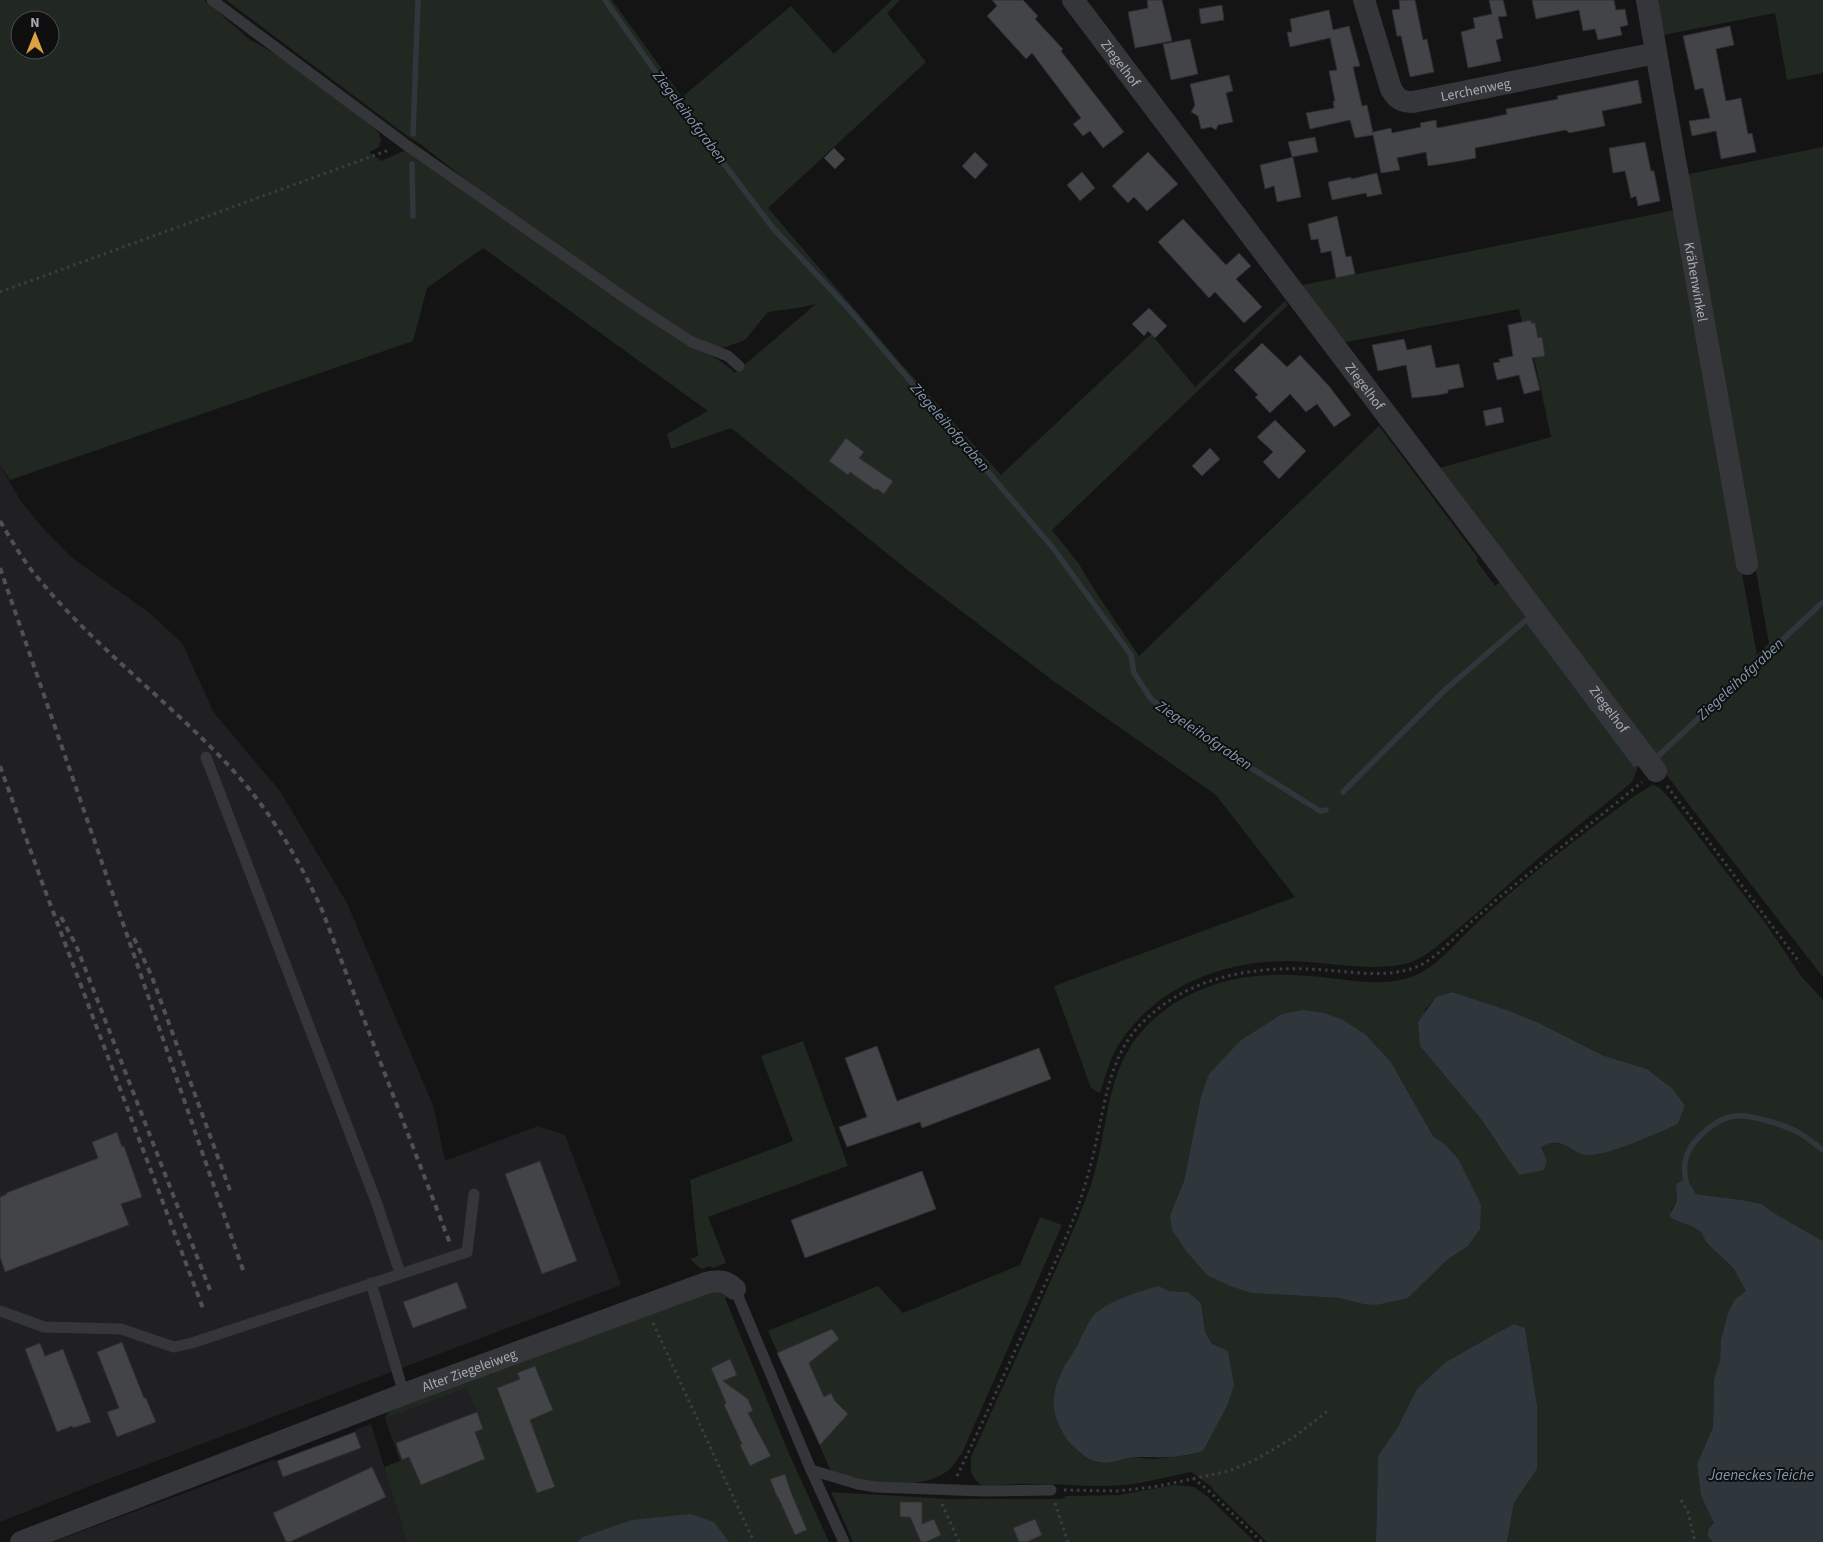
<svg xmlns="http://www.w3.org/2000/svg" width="1823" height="1542" font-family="'Source Sans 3',sans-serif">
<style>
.built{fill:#202022}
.green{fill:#212821;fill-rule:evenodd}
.water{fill:#2f373d}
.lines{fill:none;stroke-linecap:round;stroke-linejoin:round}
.stream{stroke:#2f373d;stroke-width:5.5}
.building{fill:#434448;stroke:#2e2e31}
.path{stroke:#3c3d41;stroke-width:3;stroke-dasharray:2.5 4;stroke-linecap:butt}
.lane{stroke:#35363a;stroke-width:11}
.street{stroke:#35363a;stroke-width:22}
.rail{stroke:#4f5155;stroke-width:4;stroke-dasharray:6 5;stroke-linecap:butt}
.labels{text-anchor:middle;stroke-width:4;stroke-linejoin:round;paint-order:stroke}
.street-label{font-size:14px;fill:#a7acb4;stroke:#0f0f10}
.water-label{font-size:15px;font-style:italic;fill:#829aac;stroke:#0f0f10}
</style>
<rect width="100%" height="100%" fill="#141415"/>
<path class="built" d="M0,465L20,500L42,527L71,557L148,612L182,643L214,713L280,791L347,903L434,1108L445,1161L538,1126L565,1135L621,1285L90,1486L0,1522Z
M464,1389L469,1393L483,1429L400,1461L385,1419Z
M371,1424L407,1542H53L273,1460L278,1461L355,1432L357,1429Z"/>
<path class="green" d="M0,0H204L249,39L277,55L355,111L379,133L381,140L379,147L369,152L381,161L406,150L671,335C691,346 719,357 735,373L816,304L798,308L768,312L745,340L726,347L715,348L697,339L658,315L497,204L419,143L410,138L226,0H612L682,97L791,6L834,54L892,0H900L887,13L926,62L768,208L903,366L1001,475L1151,334L1195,387L1285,301L1288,305L1052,530L1079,564L1095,591L1139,656L1379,426L1478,558L1476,560L1495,586L1501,581L1639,764L1632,782C1595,813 1555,843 1518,876C1496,895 1475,915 1453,933C1442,942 1431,952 1420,958C1392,974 1338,964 1307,962C1237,956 1162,980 1121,1041C1110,1056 1106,1075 1100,1093L1091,1088L1054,986L1295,897L1216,795L1052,680L914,575L731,428L671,449L667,434L708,411L483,248L427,288L413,341L10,480L0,465ZM20,20H50V50H20Z
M1656,0H1823V73L1787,80L1775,13L1663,35Z
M1823,147V977L1690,806L1436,469L1551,437C1544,405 1538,373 1530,342C1527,329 1521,323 1519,309L1341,343L1298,286L1675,210L1757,655L1769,643L1684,175Z
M1653,785L1660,788L1670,799L1766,924L1801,976L1823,1000V1241L1772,1212L1762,1204L1742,1200L1696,1194L1691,1185H1676L1677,1201L1671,1210L1677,1221L1691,1226L1701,1232L1706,1242L1734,1269L1747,1291L1735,1299L1728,1314L1721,1339L1720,1360L1714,1379L1713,1427L1697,1464L1701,1496L1714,1523L1708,1537L1713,1542H1507L1514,1503L1537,1469V1405L1525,1329L1514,1324L1493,1335L1446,1362L1378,1457L1376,1542H1267L1214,1491L1212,1487L1191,1472C1168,1476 1147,1483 1124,1485C1095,1488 1067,1484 1039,1484C1020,1483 1001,1485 982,1486C970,1476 970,1471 971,1457C998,1397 1026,1338 1052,1278C1066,1247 1080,1216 1091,1185C1106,1140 1105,1088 1130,1047C1147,1020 1173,1001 1203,989C1235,975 1273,973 1308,976C1345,978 1388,991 1422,972C1443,960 1463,935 1481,919C1522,882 1565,847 1609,815C1623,805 1637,793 1653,785ZM1452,992L1510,1011L1539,1023L1602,1055L1647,1069L1673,1089L1685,1107L1678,1124L1587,1155C1572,1148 1557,1138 1541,1146L1547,1160L1497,1143L1481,1119L1420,1046L1425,1010L1436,997ZM1282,1014L1366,1035L1391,1062L1433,1136L1447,1146L1459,1160L1481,1204L1468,1246L1447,1260L1408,1298L1363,1304L1339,1298L1252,1293L1170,1215L1184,1181L1189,1156L1241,1040ZM1159,1286L1169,1291L1188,1292L1201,1303L1205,1331L1212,1344L1203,1451L1190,1455L1153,1459L1134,1457L1099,1463L1081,1454L1072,1445L1059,1377L1068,1363Z
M803,1041L848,1166L708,1217L726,1263L713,1268L710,1266L701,1269L690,1259L698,1256L690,1180L793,1141L761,1056Z
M1040,1217L1062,1225L962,1453C958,1458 954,1465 950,1469C920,1494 864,1481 831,1471L768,1331L878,1286L903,1313L1020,1265Z
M718,1285L732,1296L725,1298L787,1449L829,1542H407L384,1467L483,1429L469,1393L464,1389L385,1419L387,1414L395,1407Z
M1174,1485L1194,1487L1208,1497L1255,1542H853L831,1492L949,1499H1062L1066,1496L1119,1495Z"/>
<path class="water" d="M1452,992L1510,1011L1539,1023L1602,1055L1647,1069L1673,1089L1685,1106L1678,1124C1656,1133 1611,1155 1588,1155C1571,1155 1564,1134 1541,1147L1547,1160L1544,1170L1519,1175L1481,1119L1420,1046L1418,1022L1436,997Z
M1303,1010L1324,1013L1343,1020L1366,1035L1391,1062L1433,1136L1447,1146L1459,1160L1481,1204L1480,1229L1468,1246L1447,1260L1408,1298L1376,1305L1363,1304L1339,1298L1252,1293L1230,1286L1207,1275L1187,1252L1172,1230L1170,1215L1184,1181L1201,1097L1209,1074L1241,1040L1282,1014Z
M1684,1180L1691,1185L1696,1194L1742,1200L1762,1204L1772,1212L1823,1241V1542H1713L1708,1537V1530L1714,1523L1701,1496L1697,1464L1713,1427L1714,1379L1720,1360L1721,1339L1728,1313L1735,1299L1746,1291L1734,1269L1706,1242L1701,1232L1691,1226L1677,1221L1669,1216L1677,1201L1676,1184Z
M1159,1286L1169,1291L1188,1292L1201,1303L1205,1331L1212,1344L1228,1351L1234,1385L1227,1406L1203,1451C1179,1459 1159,1457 1135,1457C1123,1458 1109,1465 1098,1462C1076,1456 1057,1431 1054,1408C1053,1399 1055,1387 1059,1378C1062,1368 1072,1356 1077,1346C1082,1337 1087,1323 1094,1315C1108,1301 1140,1291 1159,1286Z
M1514,1324L1525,1328L1537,1405V1469L1514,1503L1507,1542H1376L1378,1456L1398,1427L1417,1389L1446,1362L1493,1335Z
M691,1514L714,1522L729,1542H577L583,1537L632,1520Z"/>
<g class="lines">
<path class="stream" d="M605,0L676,101L773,228L848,308L1053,548L1131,655L1134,673L1151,699L1192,731L1320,811L1326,810
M413,134L418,0
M412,164L413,216
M1657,757L1823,602
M1343,792L1446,689L1526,620L1528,621L1635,764
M1687,1186C1682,1167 1684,1152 1699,1137C1708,1128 1722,1117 1735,1116C1751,1114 1788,1126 1801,1134C1809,1139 1816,1145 1823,1150"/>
</g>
<path class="building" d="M992,0H1023L1038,16L1035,19L1063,49L1061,51L1124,132L1103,148L1090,131L1083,136L1073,124L1081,118L1032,53L1026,59L987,16L997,6Z
M1147,0H1162L1172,41L1135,48L1128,12L1148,8Z
M1399,0H1415L1423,40L1427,39L1434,72L1410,77L1401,36H1397L1392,10L1400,9Z
M1489,0H1503L1507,16L1498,17L1503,38L1496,40L1501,61L1468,68L1461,32L1475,28L1473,18L1492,14Z
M1532,0H1614L1616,10L1625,9L1628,25L1620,27L1622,35L1598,40L1595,29L1583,31L1579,10L1536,19Z
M1222,5L1224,20L1201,24L1199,9Z
M1329,10L1333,30L1349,26L1360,66L1353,67L1362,106L1367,105L1373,133V132L1391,128L1392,133L1421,127L1420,123L1436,120L1437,128L1489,118L1507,114L1506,109L1558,99L1557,96L1638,80L1642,103L1602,111L1605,126L1569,133L1566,130L1475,148L1476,158L1454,162L1428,166L1426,152L1397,158L1400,170L1381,173L1373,135L1355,138L1350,120L1310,129L1306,113L1334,108L1333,101H1335L1329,71L1337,70L1330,38L1290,47L1287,32H1292L1290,19Z
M1730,26L1734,45L1716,49L1726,101L1741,98L1748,134L1752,133L1756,152L1721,159L1716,131L1692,136L1689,121L1710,118L1703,88L1695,90L1683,36Z
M1190,39L1198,74L1171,80L1163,44Z
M1229,75L1233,91L1226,93L1233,122L1218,125L1216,130L1211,127L1201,129L1198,116L1191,112L1195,105L1190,84Z
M1315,137L1318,152L1292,157L1288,142Z
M1645,142L1651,171H1654L1660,201L1638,206L1636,196L1631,198L1625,171L1613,173L1609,148Z
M834,148L845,159L835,169L824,158Z
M975,152L988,165L975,179L962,166Z
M1148,152L1178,184L1147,211L1134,197L1128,203L1112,186Z
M1293,157L1301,197L1277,202L1274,186L1265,189L1260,165Z
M1082,172L1095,188L1080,201L1067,185Z
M1377,173L1382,194L1367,197L1366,193L1332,200L1328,182L1351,177V179Z
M1337,216L1346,257L1351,256L1355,274L1336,278L1331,251L1321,253L1318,239L1311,240L1308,224Z
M1183,219L1226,265L1239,253L1251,266L1236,279L1262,307L1244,323L1215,292L1209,298L1158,242Z
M1149,308L1167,326L1155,338L1148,331L1144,336L1132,324Z
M1531,320V323H1535L1538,338L1542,337L1545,356L1532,358L1540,390L1524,394L1519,375L1497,380L1493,363L1500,362L1499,359L1513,356L1508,325Z
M1404,339L1407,350L1431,345L1436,368L1459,364L1464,387L1448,390V393L1438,395L1412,398L1406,365L1378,371L1372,345Z
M1262,343L1287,367L1300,355L1329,386L1351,415L1334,427L1317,404L1306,412L1290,394L1270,413L1255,397L1258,395L1234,370Z
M1501,407L1504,422L1486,426L1483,411Z
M1275,420L1306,451L1279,479L1263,462L1273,452L1257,437Z
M846,438L864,452L859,458L893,481L884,494L877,489L875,490L850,472L848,475L829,461Z
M1210,448L1220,459L1202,476L1192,466Z
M877,1046L897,1101L1039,1048L1051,1079L922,1128L920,1122L847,1147L839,1127L867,1117L845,1058Z
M117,1132L122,1147L124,1146L142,1197L121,1204L129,1225L5,1272L0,1257V1197L7,1194L6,1193L98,1158L92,1142Z
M540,1161L577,1261L542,1274L505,1174Z
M922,1171L936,1209L805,1258L791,1220Z
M457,1282L467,1308L413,1328L403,1302Z
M832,1329L839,1339L809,1363L824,1397L831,1393L835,1401L848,1414L820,1445L777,1353Z
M122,1342L144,1398H146L156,1422L117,1437L107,1412L119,1408L97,1352Z
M40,1343L45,1356L63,1349L91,1422L73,1428L72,1426L57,1432L25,1349Z
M730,1359L737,1375L723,1381L748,1399L753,1411L748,1413L771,1456L750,1466L740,1445L742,1444L724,1405L726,1403L711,1368Z
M535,1366L553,1410L530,1420L555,1487L537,1493L497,1388L520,1379L517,1373Z
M477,1412L483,1429L475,1432L485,1459L421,1485L409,1457L402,1460L396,1443Z
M355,1432L361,1448L283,1477L277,1461Z
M372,1467L386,1497L290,1542H286L273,1513Z
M785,1474L791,1492L807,1530L795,1535L778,1497H777L770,1479Z
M900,1502H922V1524L934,1519L941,1535L926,1542H921L910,1517H900Z
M1035,1519L1042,1535L1027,1542H1019L1013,1528Z"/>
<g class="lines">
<path class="path" d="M0,292L389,150
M1667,786L1800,963
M653,1323L754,1542
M957,1476C981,1426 1004,1375 1027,1324C1042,1290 1059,1255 1073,1220C1083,1194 1091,1166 1097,1138C1106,1096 1112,1050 1145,1020C1194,973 1262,965 1326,970C1352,972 1381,977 1407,970C1432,964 1448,943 1467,926C1476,917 1486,910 1495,901C1544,861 1593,822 1642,782
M1193,1478L1209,1491L1262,1542
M1064,1490L1117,1491L1154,1487L1229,1471L1257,1459L1294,1437L1329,1410
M1681,1500L1688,1512L1695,1542
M1055,1503L1068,1542
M942,1504L959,1542"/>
<path class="lane" d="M212,0L405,144L641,309L692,342L728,356L739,366
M206,757L377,1204L400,1273
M371,1283L404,1394
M735,1289L811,1470L844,1542
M0,1311L44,1327L121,1329L174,1347L192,1343L467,1252L474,1194
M811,1470L858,1484L876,1487L983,1491L1051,1490"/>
<g class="street">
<path id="s1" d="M1073,0L1656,771"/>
<path id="s2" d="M1364,0L1391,89C1397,99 1401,102 1413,102L1656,53"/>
<path id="s3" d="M1647,0C1680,188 1712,376 1747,564"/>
<path id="s4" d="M21,1542L404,1394L706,1283C718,1280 726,1280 735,1289"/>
</g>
<path class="rail" d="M0,521C12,541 23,561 38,578C95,648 169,701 230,767C269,809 298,857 322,910L451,1246
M0,568L244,1273
M0,766L43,885L204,1311
M61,917L76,945L210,1290
M134,938L152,977L231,1193"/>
</g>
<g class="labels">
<g class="street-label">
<text dy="5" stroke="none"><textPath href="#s1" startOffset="79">Ziegelhof</textPath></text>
<text dy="5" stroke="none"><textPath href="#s2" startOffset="184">Lerchenweg</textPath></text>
<text dy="5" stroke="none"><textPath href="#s3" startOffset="286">Krähenwinkel</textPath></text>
<text dy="5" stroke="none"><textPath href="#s1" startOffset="484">Ziegelhof</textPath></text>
<text dy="5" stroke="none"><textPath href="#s1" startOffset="889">Ziegelhof</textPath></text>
<text dy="5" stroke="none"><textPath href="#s4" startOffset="480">Alter Ziegeleiweg</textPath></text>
</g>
<g class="water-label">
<text transform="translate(690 117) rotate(53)" y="5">Ziegeleihofgraben</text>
<text transform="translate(950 427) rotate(49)" y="5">Ziegeleihofgraben</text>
<text transform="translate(1740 679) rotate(-43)" y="5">Ziegeleihofgraben</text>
<text transform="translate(1204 735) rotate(34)" y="5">Ziegeleihofgraben</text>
<text x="1761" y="1480">Jaeneckes Teiche</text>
</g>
</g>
<g transform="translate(35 35)"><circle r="24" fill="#0f0f10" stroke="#4c4e52"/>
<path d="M0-4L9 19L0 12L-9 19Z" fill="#dda144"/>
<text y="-8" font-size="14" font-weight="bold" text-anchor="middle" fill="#a7acb4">N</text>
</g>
</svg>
